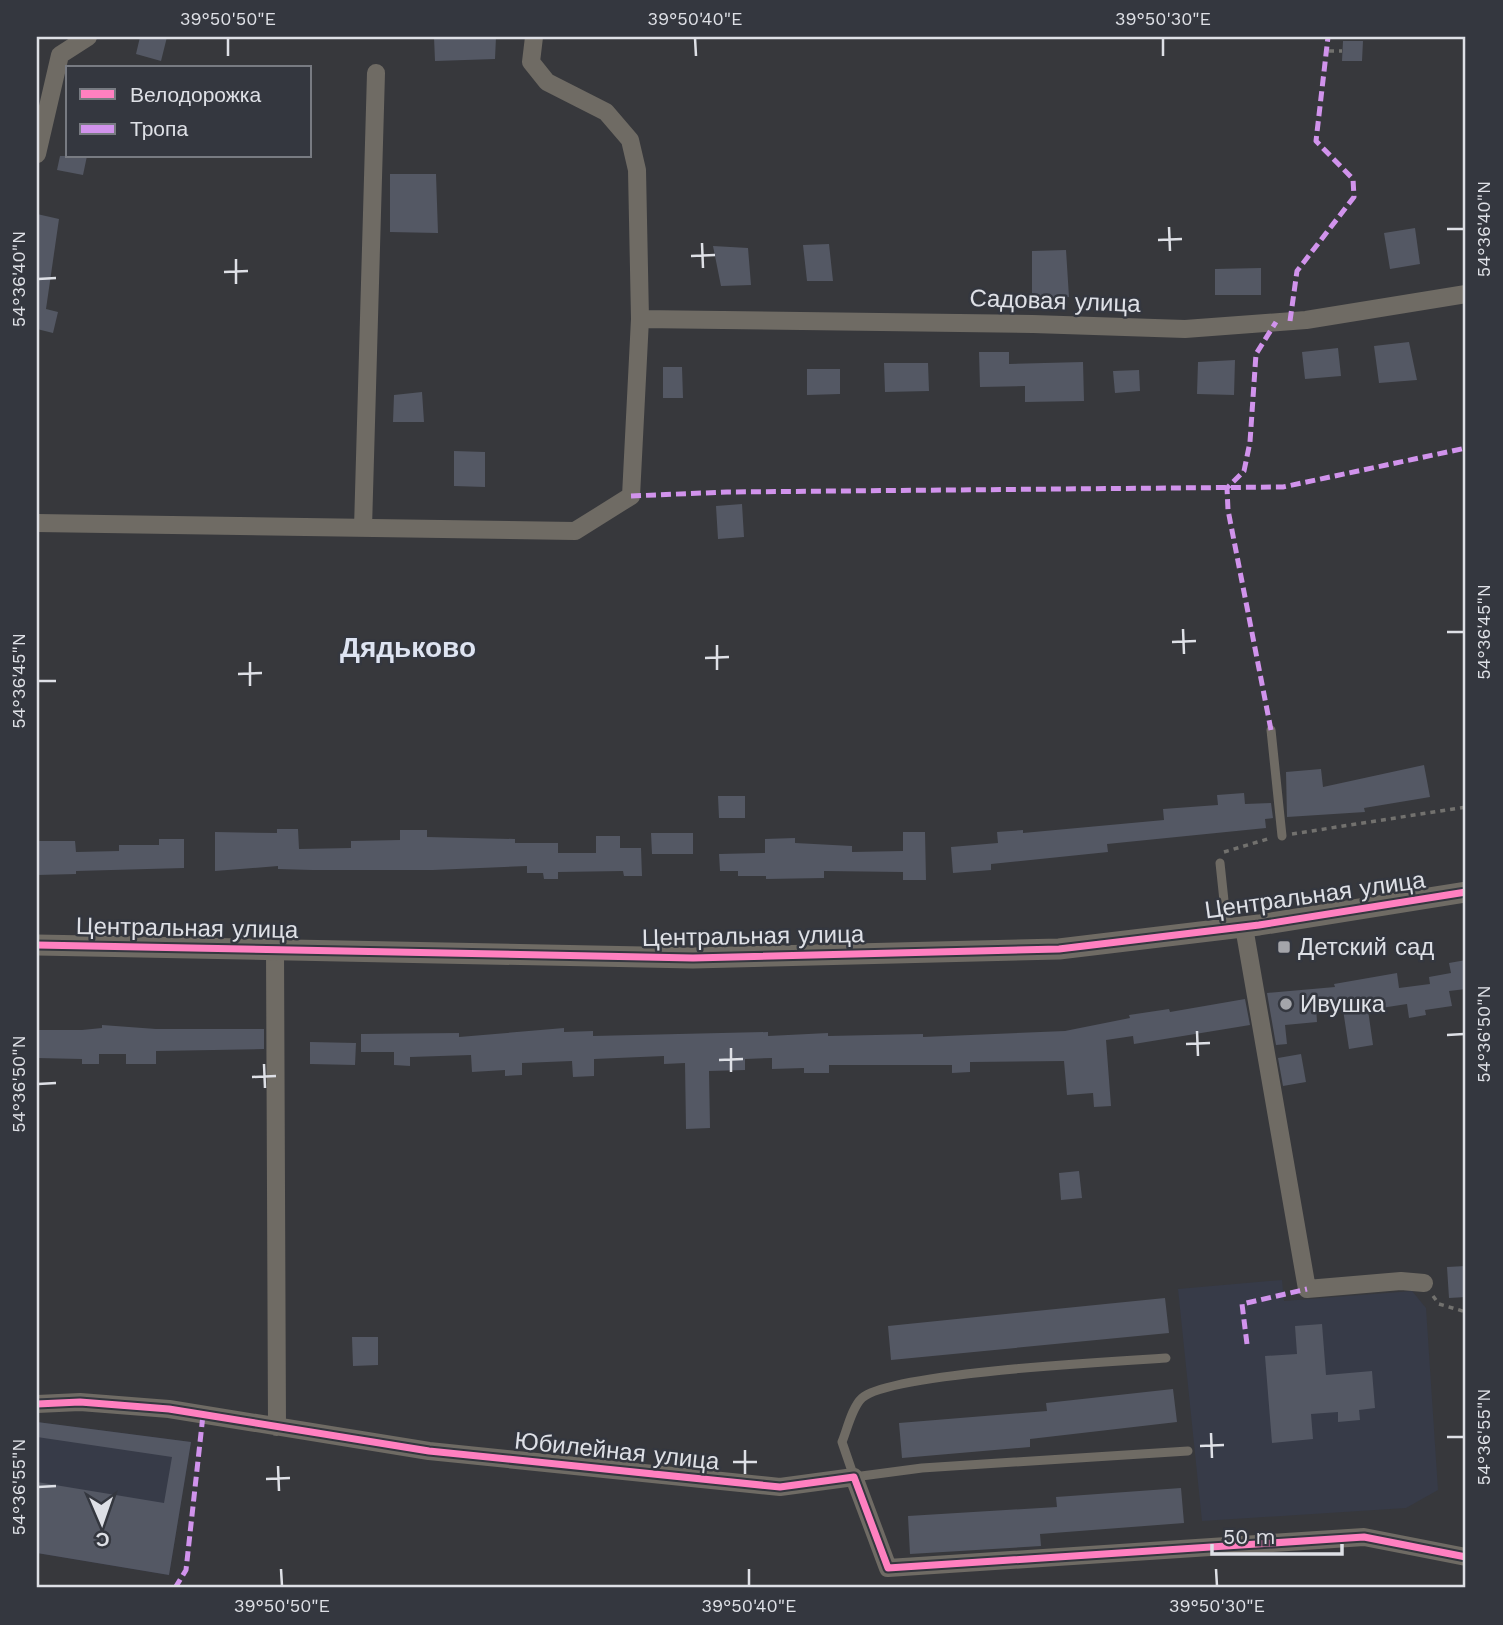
<svg xmlns="http://www.w3.org/2000/svg" width="1503" height="1625" font-family="'Work Sans',sans-serif">
<style>
.built{fill:#373b48}
.building{fill:#545864}
.lines{fill:none;stroke-linecap:round;stroke-linejoin:round}
.path{stroke:#72716e;stroke-width:3.5;stroke-dasharray:5 5;stroke-linecap:butt}
.service{stroke:#6f6b64;stroke-width:9}
.minor{stroke:#6f6b64;stroke-width:18}
.tertiary{stroke:#6f6b64;stroke-width:21}
.quiet{stroke:#d193ec;stroke-width:5;stroke-dasharray:10 5;stroke-linecap:butt}
.cycleway-casing{stroke:#34373f;stroke-width:11}
.cycleway{stroke:#ff80c0;stroke-width:7}
.ticks{fill:none;stroke:#dee0e6;stroke-width:2.5}
.poi-dot{fill:#a4a5aa;stroke:#34373f;stroke-width:2.5}
.labels{text-anchor:middle;stroke-width:5;stroke-linejoin:round;paint-order:stroke}
.street-label{font-size:24px;fill:#dee0e6;stroke:#34373f}
.poi-label{font-size:24px;fill:#dee0e6;stroke:#34373f;text-anchor:start}
.quarter-label{font-size:28px;font-weight:bold;fill:#dee4f2;stroke:#34373f}
.neatline{fill:none;stroke:#dee0e6;stroke-width:2.5}
.ticks-label{font-size:18px;text-anchor:middle;fill:#dee0e6}
</style>
<rect width="100%" height="100%" fill="#37383c"/>
<path class="built" d="M1282,1280L1284,1301L1412,1291L1426,1308L1438,1490L1406,1508L1202,1521L1178,1289Z
M37,1422L191,1442L169,1575L37,1553Z"/>
<path class="building" d="M140,37H167L161,61L136,54Z
M434,37H496L495,59L435,61Z
M1343,41H1363L1362,61H1342Z
M60,156H87L83,175L57,170Z
M390,174H436L438,233L390,232Z
M37,214L59,219L46,309L58,312L53,333L37,329Z
M1415,228L1420,264L1390,269L1384,233Z
M829,244L833,281H807L803,245Z
M713,246L748,248L751,285L721,286Z
M1066,250L1069,297H1032V251Z
M1261,268V295H1215V269Z
M1409,342L1417,380L1379,383L1374,346Z
M1338,348L1341,376L1305,379L1302,352Z
M979,352H1009V364L1083,362L1084,401L1025,402V386L980,387Z
M1235,360L1234,395L1197,394L1198,362Z
M884,363H928L929,391L885,392Z
M663,367H682L683,398H663Z
M807,369H840V394L807,395Z
M1139,370L1140,391L1115,393L1113,371Z
M422,392L424,422H393L394,395Z
M454,451L485,452V487L454,486Z
M742,504L744,537L718,539L716,506Z
M1424,765L1430,797L1364,808L1365,812L1287,817L1286,772L1321,769L1323,787Z
M1244,793L1245,804L1271,803L1273,818L1265,819L1266,828L1107,844L1108,852L991,864V870L953,873L951,847L998,843L997,832L1023,830V833L1164,820L1163,809L1218,805L1217,795Z
M718,796H745V818H719Z
M277,829H298L299,849L351,848V841L400,840V830H427V837L515,839V843H558V853H596V836H620V848H641L642,876H624L623,871L558,872V879H544L543,873H527V866L433,870H312L278,869V866L215,871V832L277,833Z
M903,832H925L926,880H903V872L824,871V878L766,879V876H738V871H720L719,854L765,853V839L795,838V843L852,846V852L903,851Z
M651,833H693V854H652Z
M159,839H184V868L76,871V874L37,875V841H75L76,852L119,851V845H159Z
M1466,960V989L1449,991L1452,1006L1425,1010L1426,1015L1409,1018L1407,1004L1368,1010L1373,1045L1349,1049L1342,1003L1316,1007L1317,1022L1285,1025L1287,1044L1276,1045L1267,993L1335,987L1334,984L1397,973L1399,988L1430,984L1429,977L1451,973L1449,963Z
M1245,999L1250,1025L1134,1044L1133,1036L1106,1040L1111,1106L1094,1107L1093,1093L1067,1095L1064,1061L970,1062V1072L952,1073V1065H829V1073H804V1068L772,1069V1058L745,1059V1070L709,1071L710,1128L686,1129L685,1063L664,1064V1056L594,1059V1076L573,1077L572,1061L522,1063V1075L505,1076V1070L472,1072L471,1055L410,1057V1066L394,1065V1052H361V1034L459,1033V1037L564,1028V1032L593,1031V1036L768,1032V1036L828,1033V1036L923,1034V1037L1065,1031L1130,1018L1129,1015L1169,1009L1170,1012Z
M102,1025L156,1029H264V1049L156,1051V1064H126V1054H99V1064H82V1059L37,1058V1030H82L102,1028Z
M310,1042L356,1043L355,1065L310,1064Z
M1301,1054L1306,1082L1283,1086L1278,1058Z
M1079,1171L1082,1198L1061,1200L1059,1173Z
M1466,1266V1297L1449,1298L1447,1267Z
M1165,1298L1169,1333L891,1360L888,1326Z
M1322,1324L1326,1375L1372,1371L1375,1408L1359,1410L1360,1420L1338,1422V1412L1311,1414L1313,1439L1272,1443L1265,1356L1297,1354L1295,1326Z
M352,1337H378V1365L353,1366Z
M1173,1389L1177,1422L1030,1439V1447L902,1458L899,1423L1047,1411L1046,1403Z
M37,1422L191,1442L169,1575L37,1553V1482L164,1503L172,1457L37,1437Z
M1181,1488L1184,1523L1040,1534L1041,1546L910,1554L908,1516L1057,1507L1056,1497Z"/>
<g class="lines">
<path class="path" d="M1329,51H1342
M1292,834L1466,807
M1224,852L1271,838
M1433,1296L1439,1304L1466,1312"/>
<path class="service" d="M1271,730L1282,836
M1220,863L1227,929
M1166,1358C1117,1361 889,1373 862,1398C852,1407 847,1430 842,1442L854,1477L922,1468L1188,1451"/>
<path class="minor" d="M37,154L60,55L88,37
M640,319L1033,324L1185,329L1306,320L1466,294
M37,523L575,531L631,496L640,319L637,170L630,140L606,112L547,82L531,62L534,37
M363,528L376,73
M1244,927L1307,1289L1401,1281L1424,1283
M275,949L277,1427
M37,1404L80,1402L169,1409L429,1451L780,1487L854,1477L888,1568L1364,1537L1466,1557"/>
<path class="tertiary" d="M37,945L693,958L1059,949L1259,925L1466,892"/>
<path class="quiet" d="M1290,321L1297,271L1354,197L1353,179L1316,141L1328,37
M631,496L727,492L1283,487L1466,448
M1271,730L1228,510L1227,488L1244,471L1250,442L1256,354L1276,322
M1225,908L1256,907
M1247,1344L1242,1304L1307,1289
M175,1588L186,1570L203,1415"/>
<defs>
<path id="cycleway" d="M37,945L693,958L1059,949L1259,925L1466,892
M37,1404L80,1402L169,1409L429,1451L780,1487L854,1477L888,1568L1364,1537L1466,1557"/>
</defs>
<use href="#cycleway" class="cycleway-casing"/>
<use href="#cycleway" class="cycleway"/>
</g>
<path class="ticks" d="M228,38V56M695,38L696,56M1163,38V56M1169,227L1170,251M1447,229H1464M1158,240L1182,239M702,243L703,268M691,256L715,255M236,259V284M224,272L248,271M38,279L56,278M1183,629L1184,654M1447,632H1464M1172,642L1196,641M717,645V670M705,658L729,657M250,662V686M238,674L262,673M38,681H56M1197,1031L1198,1056M1447,1035L1464,1034M1186,1044L1210,1043M731,1048V1072M719,1060L743,1059M264,1064L265,1088M252,1077L276,1076M38,1084L56,1083M1211,1433L1212,1458M1447,1437H1464M1200,1446L1224,1445M745,1450V1474M733,1462H757M278,1466L279,1491M266,1479L290,1478M38,1487L56,1486M281,1569L282,1586M749,1569V1586M1216,1569L1217,1586"/>
<g class="poi-dot">
<rect x="1277" y="940" width="14" height="14" rx="3.5"/>
<circle cx="1286" cy="1004" r="7"/>
</g>
<g class="labels">
<g class="street-label">
<text transform="translate(1055 301) rotate(2)" y="8">Садовая улица</text>
<text transform="translate(1315 895) rotate(-8)" y="8">Центральная улица</text>
<text transform="translate(187 928) rotate(1)" y="8">Центральная улица</text>
<text transform="translate(753 936) rotate(-1)" y="8">Центральная улица</text>
<text transform="translate(617 1451) rotate(6)" y="8">Юбилейная улица</text>
</g>
<g class="poi-label">
<text x="1298" y="955">Детский сад</text>
<text x="1300" y="1012">Ивушка</text>
</g>
<g class="quarter-label">
<text x="408" y="657">Дядьково</text>
</g>
</g>
<rect width="1503" height="1625" fill="none" stroke="#34373f" stroke-width="77"/>
<rect x="66" y="66" width="245" height="91" fill="#34373f" stroke="#787b82" stroke-width="2"/>
<rect x="80" y="89" width="35" height="10" fill="#ff80c0" stroke="#787b82" stroke-width="2"/>
<text x="130" y="102" font-size="21" fill="#dee0e6">Велодорожка</text>
<rect x="80" y="124" width="35" height="10" fill="#d193ec" stroke="#787b82" stroke-width="2"/>
<text x="130" y="136" font-size="21" fill="#dee0e6">Тропа</text>
<g transform="translate(102 1523) rotate(178)" stroke="#34373f" stroke-width="5" paint-order="stroke">
<path d="M0-5L12 26L0 18L-12 26Z" fill="#dee0e6"/>
<text y="-10" font-size="19" font-weight="bold" text-anchor="middle" fill="#dee0e6">С</text>
</g>
<path d="M1212 1544v10h130v-10" fill="none" stroke="#dee0e6" stroke-width="3.5"/>
<text x="1223" y="1544" font-size="21" fill="#dee0e6" stroke="#34373f" stroke-width="5" paint-order="stroke">50 m</text>
<rect x="38" y="38" width="1426" height="1548" class="neatline"/>
<g class="ticks-label">
<text x="228" y="25">39°50'50"E</text>
<text x="695" y="25">39°50'40"E</text>
<text x="1163" y="25">39°50'30"E</text>
<text transform="translate(1484 229) rotate(-90)" y="6">54°36'40"N</text>
<text transform="translate(19 279) rotate(-90)" y="6">54°36'40"N</text>
<text transform="translate(1484 632) rotate(-90)" y="6">54°36'45"N</text>
<text transform="translate(19 681) rotate(-90)" y="6">54°36'45"N</text>
<text transform="translate(1484 1034) rotate(-90)" y="6">54°36'50"N</text>
<text transform="translate(19 1084) rotate(-90)" y="6">54°36'50"N</text>
<text transform="translate(1484 1437) rotate(-90)" y="6">54°36'55"N</text>
<text transform="translate(19 1487) rotate(-90)" y="6">54°36'55"N</text>
<text x="282" y="1612">39°50'50"E</text>
<text x="749" y="1612">39°50'40"E</text>
<text x="1217" y="1612">39°50'30"E</text>
</g>
</svg>
